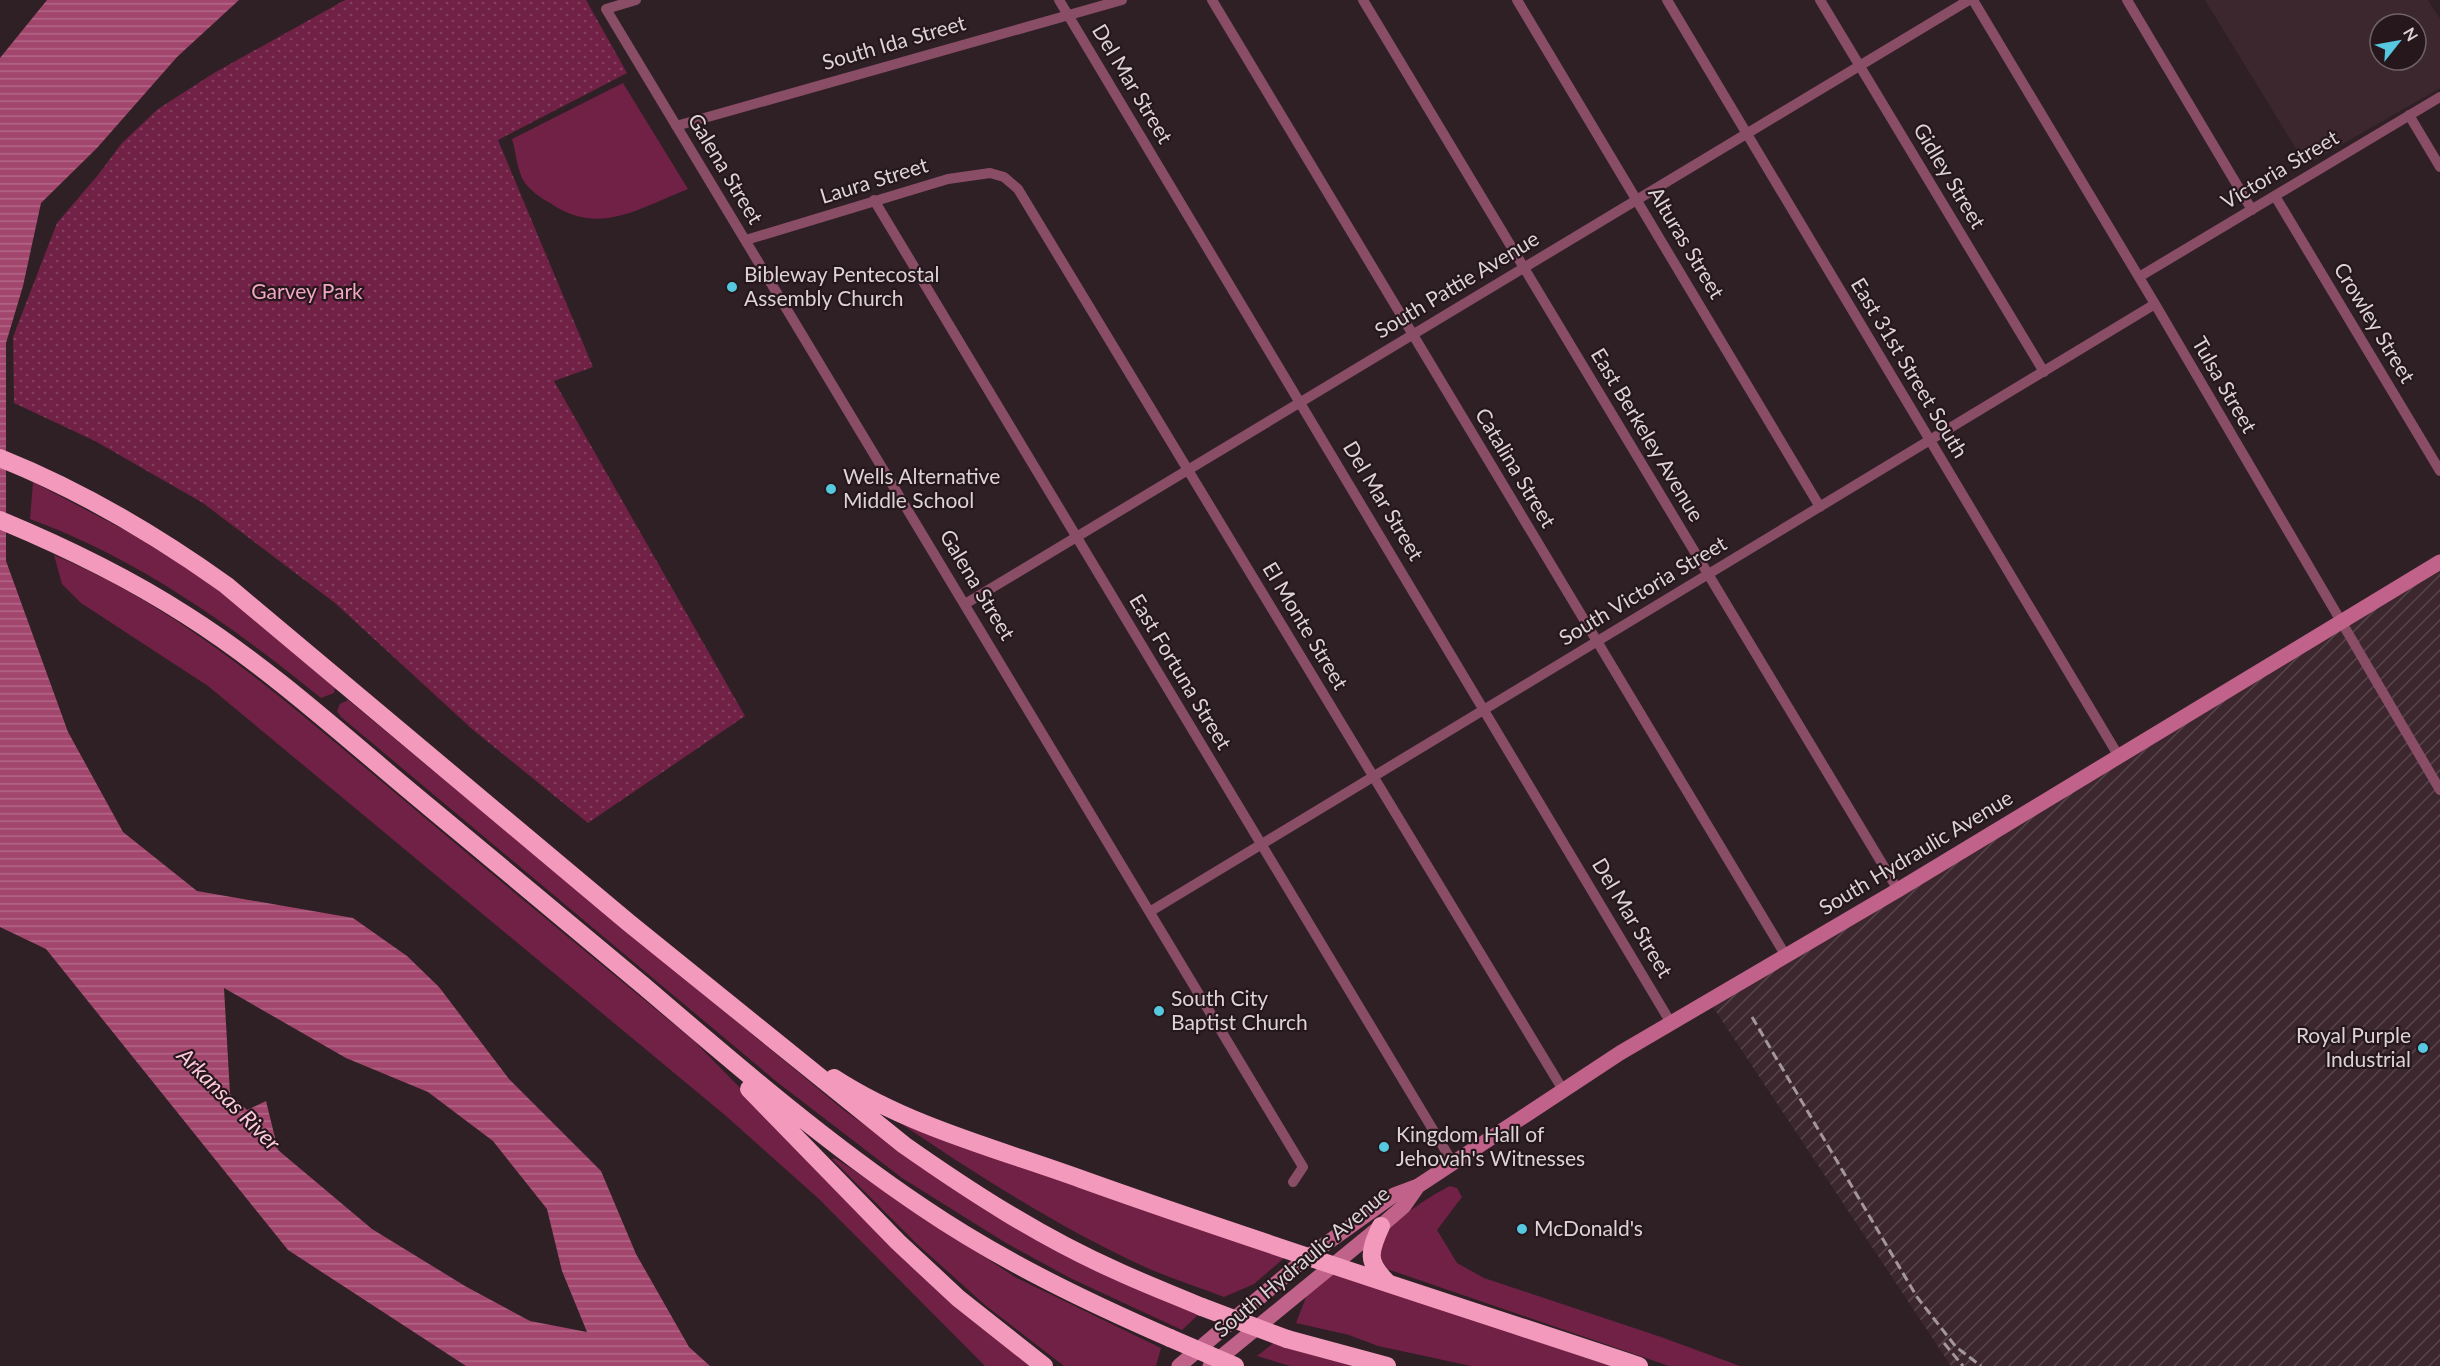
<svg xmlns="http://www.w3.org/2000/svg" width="2440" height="1366" font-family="Lato,sans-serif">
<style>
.built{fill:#3c272e;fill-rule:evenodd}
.industrial{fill:url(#industrial-furrows)}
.green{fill:#702145}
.park{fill:url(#park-dots)}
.water{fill:url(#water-rules);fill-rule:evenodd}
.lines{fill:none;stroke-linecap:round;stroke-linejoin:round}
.street{stroke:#894d65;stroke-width:10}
.secondary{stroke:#c06289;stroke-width:15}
.highway{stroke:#f39abc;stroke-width:18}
.rail{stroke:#a3979b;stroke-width:3;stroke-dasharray:9 4.5;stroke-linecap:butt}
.highway-bridge{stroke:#f39abc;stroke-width:18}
.poi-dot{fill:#56c9e0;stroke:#25171c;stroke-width:2}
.labels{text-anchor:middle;stroke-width:4.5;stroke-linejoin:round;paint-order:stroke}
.street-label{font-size:21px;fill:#ddd3d6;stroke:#25171c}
.poi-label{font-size:21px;fill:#ddd3d6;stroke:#25171c;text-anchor:start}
.park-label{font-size:21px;fill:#f1a6c2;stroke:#25171c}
.water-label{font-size:22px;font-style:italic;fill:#fecadc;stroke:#25171c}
</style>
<defs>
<pattern id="industrial-furrows" width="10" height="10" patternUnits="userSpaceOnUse" patternTransform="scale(1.5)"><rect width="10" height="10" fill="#3c272e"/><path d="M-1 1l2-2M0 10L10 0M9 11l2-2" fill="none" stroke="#58454c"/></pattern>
<pattern id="park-dots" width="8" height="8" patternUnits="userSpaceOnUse" patternTransform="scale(1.5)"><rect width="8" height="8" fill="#702145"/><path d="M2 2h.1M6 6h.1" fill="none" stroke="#84405f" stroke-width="1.8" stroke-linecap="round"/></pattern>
<pattern id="water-rules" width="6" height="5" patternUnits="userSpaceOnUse" patternTransform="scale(1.5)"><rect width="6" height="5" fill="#a2466d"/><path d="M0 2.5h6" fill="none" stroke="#b36888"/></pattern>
</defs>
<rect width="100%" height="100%" fill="#2f2025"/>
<path class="built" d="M2205,0H2428L2440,19V88L2306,165ZM2380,24H2416V60H2380Z"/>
<path class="industrial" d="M2440,562V1366H1951L1709,1001Z"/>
<path class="green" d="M623,83L688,189C639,208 599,237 550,203C541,198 531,191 525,183C517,172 516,151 512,139Z
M33,482L159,548L209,581L335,688L334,693L321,698C232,626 139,559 30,519Z
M54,555C186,610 291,706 399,796C496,878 595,959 693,1040L753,1101L1031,1366H985L819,1199L726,1116L208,686L81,603L62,584Z
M348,700L845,1111L918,1163L1199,1314L1182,1330L1070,1278L1006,1243L902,1178L777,1082L341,717L337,711L340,704Z
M894,1119L1284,1258L1254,1284L1224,1297C1199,1287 1172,1279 1147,1268C1057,1227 976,1174 894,1119Z
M835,1158L1015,1277L1161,1348L1156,1366H1064L985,1305L916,1243L832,1159Z
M1450,1186L1457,1188L1462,1197L1437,1230L1457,1263L1484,1278L1661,1337L1740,1366H1669L1387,1269C1382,1260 1377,1252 1381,1242C1390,1221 1430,1196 1450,1186Z
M1331,1272L1614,1366H1471L1378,1346L1349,1335L1296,1323L1308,1292Z
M1276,1341L1353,1366H1290L1257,1356Z"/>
<path class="park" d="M345,0H586L627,73L498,140L593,367L554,381L745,716L588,823L472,729L335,603L203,503L95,441L14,403L13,337L57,223L98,175L122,143L158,109L214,73Z"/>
<path class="water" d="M47,0H239L177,57L97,148L41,203L23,286L6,343V561L68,732L123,832L197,891L353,918L407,956L439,987L509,1079L601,1171L636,1254L689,1347L710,1366H466L288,1250L46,949L0,927V58ZM224,988L346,1058L428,1092L493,1141L547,1209L562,1271L587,1332L530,1321L465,1286L372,1229L278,1150L266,1101L247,1110L230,1094Z"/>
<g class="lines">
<path class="street" d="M636,0L606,9L1303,1167L1293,1182
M1059,0L1671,1023
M1212,0L1786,956
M1363,0L1898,890
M1517,0L1820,507
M1667,0L2118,755
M1820,0L2044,372
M1973,0L2155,304L2440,790
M2127,0L2252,210
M2409,115L2440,167
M676,126L1122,0
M2275,196L2440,471
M874,200L1453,1163
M746,240L948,179L990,173L1004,177L1018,189L1563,1090
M2139,277L2440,97
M965,604L1969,0
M1151,911L2155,304"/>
<path class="secondary" d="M1179,1366L1306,1258L1394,1195L1418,1186L1620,1053L1898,890L2440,562
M1210,1366L1381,1226L1404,1206L1418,1186"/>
<path class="highway" d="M0,458C80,490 156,535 226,585L629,923L904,1145C971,1192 1042,1238 1117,1271C1145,1284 1174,1295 1202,1307
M0,520C65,547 127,577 186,615C273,670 350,742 429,807C501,867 574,927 645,987C735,1064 824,1141 922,1207C1000,1260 1085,1301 1170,1338
M834,1078C908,1126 998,1149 1081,1179C1265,1245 1453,1304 1639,1366
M749,1089L898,1242L958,1298L1044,1366
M1381,1226C1369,1252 1366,1262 1388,1283
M1287,1339L1387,1366"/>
<path class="rail" d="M1752,1017L1917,1297L1956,1347L1981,1366
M1944,1343L1963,1366"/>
<path class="highway-bridge" d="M1202,1307L1287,1339
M1170,1338L1235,1366"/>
</g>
<g class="poi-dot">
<circle cx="732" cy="287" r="6"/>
<circle cx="831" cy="489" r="6"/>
<circle cx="1159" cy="1011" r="6"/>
<circle cx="2423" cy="1048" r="6"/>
<circle cx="1384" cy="1147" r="6"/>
<circle cx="1522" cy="1229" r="6"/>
</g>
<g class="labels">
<g class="street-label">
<text transform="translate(894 43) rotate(-16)" y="7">South Ida Street</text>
<text transform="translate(1132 84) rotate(59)" y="7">Del Mar Street</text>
<text transform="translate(725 169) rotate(59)" y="7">Galena Street</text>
<text transform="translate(2280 170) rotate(-31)" y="7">Victoria Street</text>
<text transform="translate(1949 176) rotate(59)" y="7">Gidley Street</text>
<text transform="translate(874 181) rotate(-17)" y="7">Laura Street</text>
<text transform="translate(1686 243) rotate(59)" y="7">Alturas Street</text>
<text transform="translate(1457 285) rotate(-31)" y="7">South Pattie Avenue</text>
<text transform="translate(2374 323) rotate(59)" y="7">Crowley Street</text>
<text transform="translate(1909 368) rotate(59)" y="7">East 31st Street South</text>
<text transform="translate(2224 385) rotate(60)" y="7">Tulsa Street</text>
<text transform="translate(1647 435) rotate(59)" y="7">East Berkeley Avenue</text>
<text transform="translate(1515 468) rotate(59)" y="7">Catalina Street</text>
<text transform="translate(1383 501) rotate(59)" y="7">Del Mar Street</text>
<text transform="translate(977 585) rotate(59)" y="7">Galena Street</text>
<text transform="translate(1643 591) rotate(-31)" y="7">South Victoria Street</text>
<text transform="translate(1305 626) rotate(59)" y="7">El Monte Street</text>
<text transform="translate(1180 672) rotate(59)" y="7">East Fortuna Street</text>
<text transform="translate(1916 853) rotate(-31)" y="7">South Hydraulic Avenue</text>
<text transform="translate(1632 918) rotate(59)" y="7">Del Mar Street</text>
<text transform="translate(1302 1262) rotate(-40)" y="7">South Hydraulic Avenue</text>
</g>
<g class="poi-label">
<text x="744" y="282">Bibleway Pentecostal<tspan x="744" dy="24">Assembly Church</tspan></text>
<text x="843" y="484">Wells Alternative<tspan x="843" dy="24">Middle School</tspan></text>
<text x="1171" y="1006">South City<tspan x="1171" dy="24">Baptist Church</tspan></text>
<text x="2411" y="1043" text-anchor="end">Royal Purple<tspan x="2411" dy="24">Industrial</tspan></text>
<text x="1396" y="1142">Kingdom Hall of<tspan x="1396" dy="24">Jehovah's Witnesses</tspan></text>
<text x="1534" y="1236">McDonald's</text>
</g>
<g class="park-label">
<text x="307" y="299">Garvey Park</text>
</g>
<g class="water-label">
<text transform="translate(229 1099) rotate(45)" y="8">Arkansas River</text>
</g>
</g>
<g transform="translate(2398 42) rotate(59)"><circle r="28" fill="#25171c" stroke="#6f6266" stroke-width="1.5"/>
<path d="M0-4.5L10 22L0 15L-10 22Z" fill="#56c9e0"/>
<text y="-9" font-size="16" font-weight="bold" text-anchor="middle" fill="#ddd3d6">N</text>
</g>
</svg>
